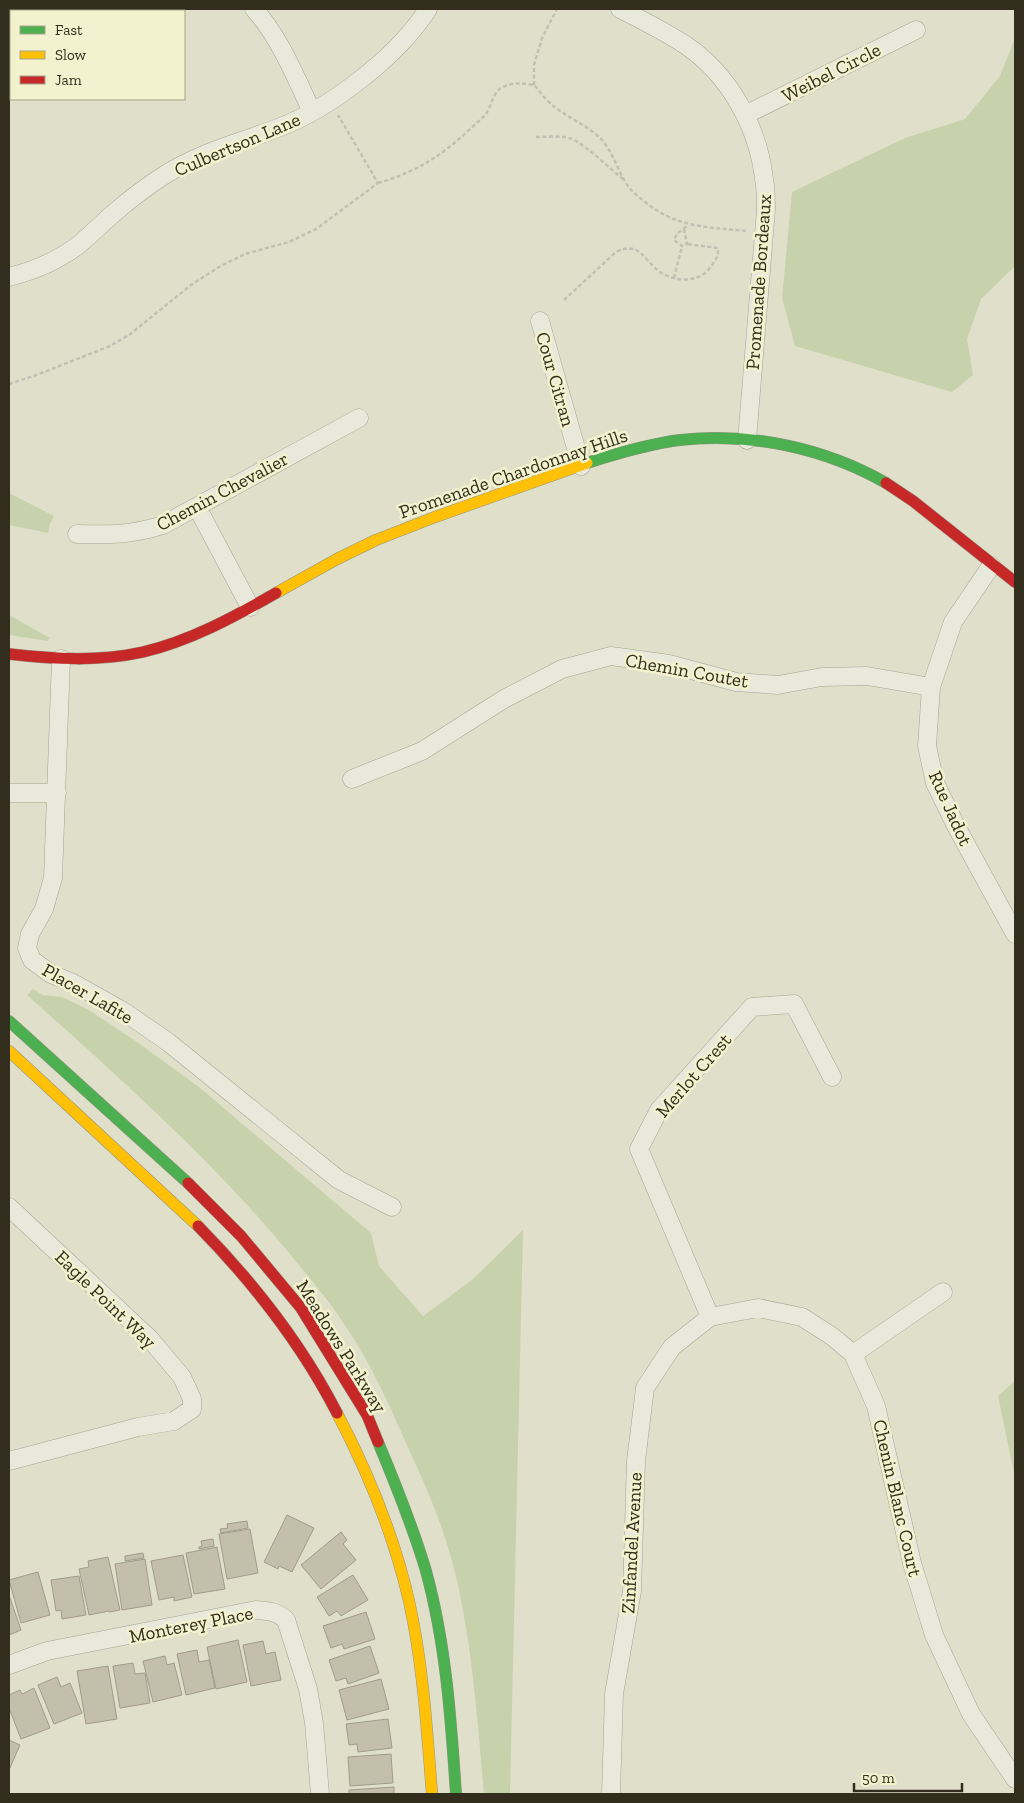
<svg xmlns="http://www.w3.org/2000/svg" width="1024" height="1803" font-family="'Zilla Slab',serif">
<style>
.green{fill:#c7d2ad}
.building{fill:#c4bfab;stroke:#a09c8a}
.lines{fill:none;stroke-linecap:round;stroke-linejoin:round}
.street-casing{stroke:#a5a493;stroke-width:19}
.fast-casing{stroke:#949383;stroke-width:12}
.slow-casing{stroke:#949383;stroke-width:12}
.jam-casing{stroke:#949383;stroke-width:12}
.path{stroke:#c1c0b2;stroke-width:2.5;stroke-dasharray:4 2.5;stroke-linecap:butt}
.street{stroke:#e8e8db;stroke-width:18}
.fast{stroke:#4caf50;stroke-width:11}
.slow{stroke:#ffc107;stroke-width:11}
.jam{stroke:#c62828;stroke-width:11}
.labels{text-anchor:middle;stroke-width:5;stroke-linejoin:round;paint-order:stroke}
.street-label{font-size:19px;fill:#322d1c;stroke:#f2f2ce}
</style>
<rect width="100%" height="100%" fill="#e0e0ca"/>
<path class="green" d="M1015,38V266L981,299L967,339L973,375L952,392L795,346L782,298L792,192L905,138L965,119L1000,76Z
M9,493L54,516L50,524L48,533L9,525Z
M9,615L50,638L47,641L9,635Z
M33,989L43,995L62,997L89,1010L137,1042L199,1087L371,1233L379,1266L423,1316L473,1279L523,1230L510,1794H484C478,1726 473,1657 459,1590C449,1541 430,1494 409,1450C391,1409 373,1367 348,1330C334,1307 316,1286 299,1265C219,1166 122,1080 27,995Z
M1015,1381V1478L998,1396Z"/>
<path class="building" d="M287,1515L314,1528L292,1572L279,1566L278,1569L264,1562Z
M247,1521L248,1528L221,1533L220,1529L228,1528L227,1524Z
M250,1529L258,1573L227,1579L219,1534Z
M341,1532L347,1540L343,1544L356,1560L321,1589L301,1565Z
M213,1539L214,1546L199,1549V1547L202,1546L201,1541Z
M217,1547L225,1589L194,1594L186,1553Z
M143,1553L144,1558L125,1561V1556Z
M183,1555L192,1597L174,1601V1597L159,1600L151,1561Z
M108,1557L120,1610L109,1612V1611L89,1615L79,1569L89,1567L88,1561Z
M145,1559L152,1605L122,1610L115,1564Z
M38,1572L50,1615L21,1623L9,1580Z
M353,1575L368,1600L341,1616L337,1611L329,1616L317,1597Z
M79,1576L86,1615L62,1619L61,1610L56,1611L51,1580Z
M9,1595L21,1630L9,1635Z
M366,1612L375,1639L344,1649L342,1644L331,1648L323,1626Z
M238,1640L247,1682L216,1689L207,1647Z
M263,1641L266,1654L275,1652L281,1680L251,1686L243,1645Z
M370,1646L379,1673L348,1684L346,1678L336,1681L329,1660Z
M197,1650L199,1662L209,1660L215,1688L186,1695L177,1654Z
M165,1656L167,1665L174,1663L182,1695L153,1702L143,1661Z
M133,1663L135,1674L145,1673L150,1703L120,1708L113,1666Z
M108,1666L117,1719L86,1724L77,1671Z
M57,1677L61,1687L70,1683L82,1713L54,1724L38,1685Z
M381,1679L389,1709L347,1720L339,1690Z
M34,1688L50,1728L21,1739L9,1708V1695L20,1690L22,1694Z
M388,1719L392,1748L358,1752L357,1744L349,1745L346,1724Z
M9,1740L20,1745L9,1770Z
M391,1754L393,1783L350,1786L348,1757Z
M394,1787V1794H349V1790Z"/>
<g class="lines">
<defs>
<path id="street" d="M254,9C279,36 296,78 312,112
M620,9C642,20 666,32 687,46C730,76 758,127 764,179C766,189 766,199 766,209L747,440
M9,56H11
M745,115L916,30
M9,277C33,271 57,261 77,246C90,236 102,223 114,213C129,200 146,187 163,176C198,153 239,143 278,128C331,108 398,56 428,9
M540,321L581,466
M197,507L250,607
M77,534C110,535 131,535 163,525L359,418
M991,566L953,622L931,687L927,746L935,783L956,826L1015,934
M61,659L53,878L44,909L30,934L27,948L32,960L51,974L73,983L123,1011L168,1042L339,1180L392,1207
M352,779L422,751L504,699L562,669L611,656L669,664L736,682L778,685L822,677L867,676L931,687
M9,793H57
M9,1207L150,1339L182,1377L192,1399V1409L174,1421L138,1427L9,1461
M710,1317L639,1149L659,1110L752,1007L794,1004L832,1077
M853,1354L943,1292
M9,1665L47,1651L256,1610C269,1611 276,1611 286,1620L308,1689L314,1723L320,1794
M611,1794L614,1694L632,1591L636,1461L645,1388L672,1347L710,1317L758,1308L802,1317L833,1337L853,1354L876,1406L912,1563L934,1635L971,1714L1015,1779"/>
<path id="fast" d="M587,463C618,453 648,444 680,440C750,432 825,448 886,483
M9,1021L188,1183
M378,1442C396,1485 413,1527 426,1571C446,1644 451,1719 456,1794"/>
<path id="slow" d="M276,593L337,559L376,540L435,517L587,463
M9,1051L198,1226
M337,1413C368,1472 394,1536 409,1601C423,1664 427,1730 432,1794"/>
<path id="jam" d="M886,483L913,501L1015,582
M9,654C53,659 99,662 143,652C190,641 234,617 276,593
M188,1183L241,1236L301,1308L367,1415L378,1442
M198,1226C253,1282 301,1343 337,1413"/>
</defs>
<use href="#street" class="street-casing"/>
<use href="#fast" class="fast-casing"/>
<use href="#slow" class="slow-casing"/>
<use href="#jam" class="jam-casing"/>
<path class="path" d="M534,85V65L542,38L557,9
M536,137C547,137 562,135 572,139C587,146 609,168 623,179
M378,183C416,172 440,157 469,130C475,124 481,120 486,114C491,107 493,93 501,88C512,82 522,83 534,85C539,90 543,97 549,102C564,117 587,124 602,140C614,154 618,172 628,186C633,193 639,197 645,202C677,228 708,227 746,231
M684,229L687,244L682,246L674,240L677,234L688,225
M674,278L682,246
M564,300L616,252C640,240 644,261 660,272C674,282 698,283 709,269C714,262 719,257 718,248L687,244
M9,384L39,374L110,346L129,335L191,285L219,267L245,254L289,242L316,229L378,183L338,115"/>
<use href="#street" class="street"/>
<use href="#fast" class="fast"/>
<use href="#slow" class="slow"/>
<use href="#jam" class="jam"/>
</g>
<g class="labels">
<g class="street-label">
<text transform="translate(831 72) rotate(-27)" y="7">Weibel Circle</text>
<text transform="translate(237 144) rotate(-23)" y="7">Culbertson Lane</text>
<text transform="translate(758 282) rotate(-86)" y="7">Promenade Bordeaux</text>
<text transform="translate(556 379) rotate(74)" y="7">Cour Citran</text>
<text transform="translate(513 473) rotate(-19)" y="7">Promenade Chardonnay Hills</text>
<text transform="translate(222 491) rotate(-28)" y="7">Chemin Chevalier</text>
<text transform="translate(687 670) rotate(10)" y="7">Chemin Coutet</text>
<text transform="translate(951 808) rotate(66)" y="7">Rue Jadot</text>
<text transform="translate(88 993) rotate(30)" y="7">Placer Lafite</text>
<text transform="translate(693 1075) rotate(-49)" y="7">Merlot Crest</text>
<text transform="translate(106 1299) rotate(44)" y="7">Eagle Point Way</text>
<text transform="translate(342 1346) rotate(58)" y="7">Meadows Parkway</text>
<text transform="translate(898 1498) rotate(77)" y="7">Chenin Blanc Court</text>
<text transform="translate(631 1543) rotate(-87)" y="7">Zinfandel Avenue</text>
<text transform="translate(191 1624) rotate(-11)" y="7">Monterey Place</text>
</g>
</g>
<rect width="1024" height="1803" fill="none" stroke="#322d1c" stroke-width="20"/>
<rect x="10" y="10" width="175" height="90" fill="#f2f2ce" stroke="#a5a387"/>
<rect x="20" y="26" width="25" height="8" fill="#4caf50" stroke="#a5a387"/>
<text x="55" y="35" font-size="15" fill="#322d1c">Fast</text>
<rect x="20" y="51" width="25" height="8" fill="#ffc107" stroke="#a5a387"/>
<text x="55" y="60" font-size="15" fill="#322d1c">Slow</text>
<rect x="20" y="76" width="25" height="8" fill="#c62828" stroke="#a5a387"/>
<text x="55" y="85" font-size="15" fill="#322d1c">Jam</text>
<path d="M854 1783v8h108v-8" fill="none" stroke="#322d1c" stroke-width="2.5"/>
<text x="862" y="1783" font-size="15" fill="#322d1c" stroke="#f2f2ce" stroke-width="4" paint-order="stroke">50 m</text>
</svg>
